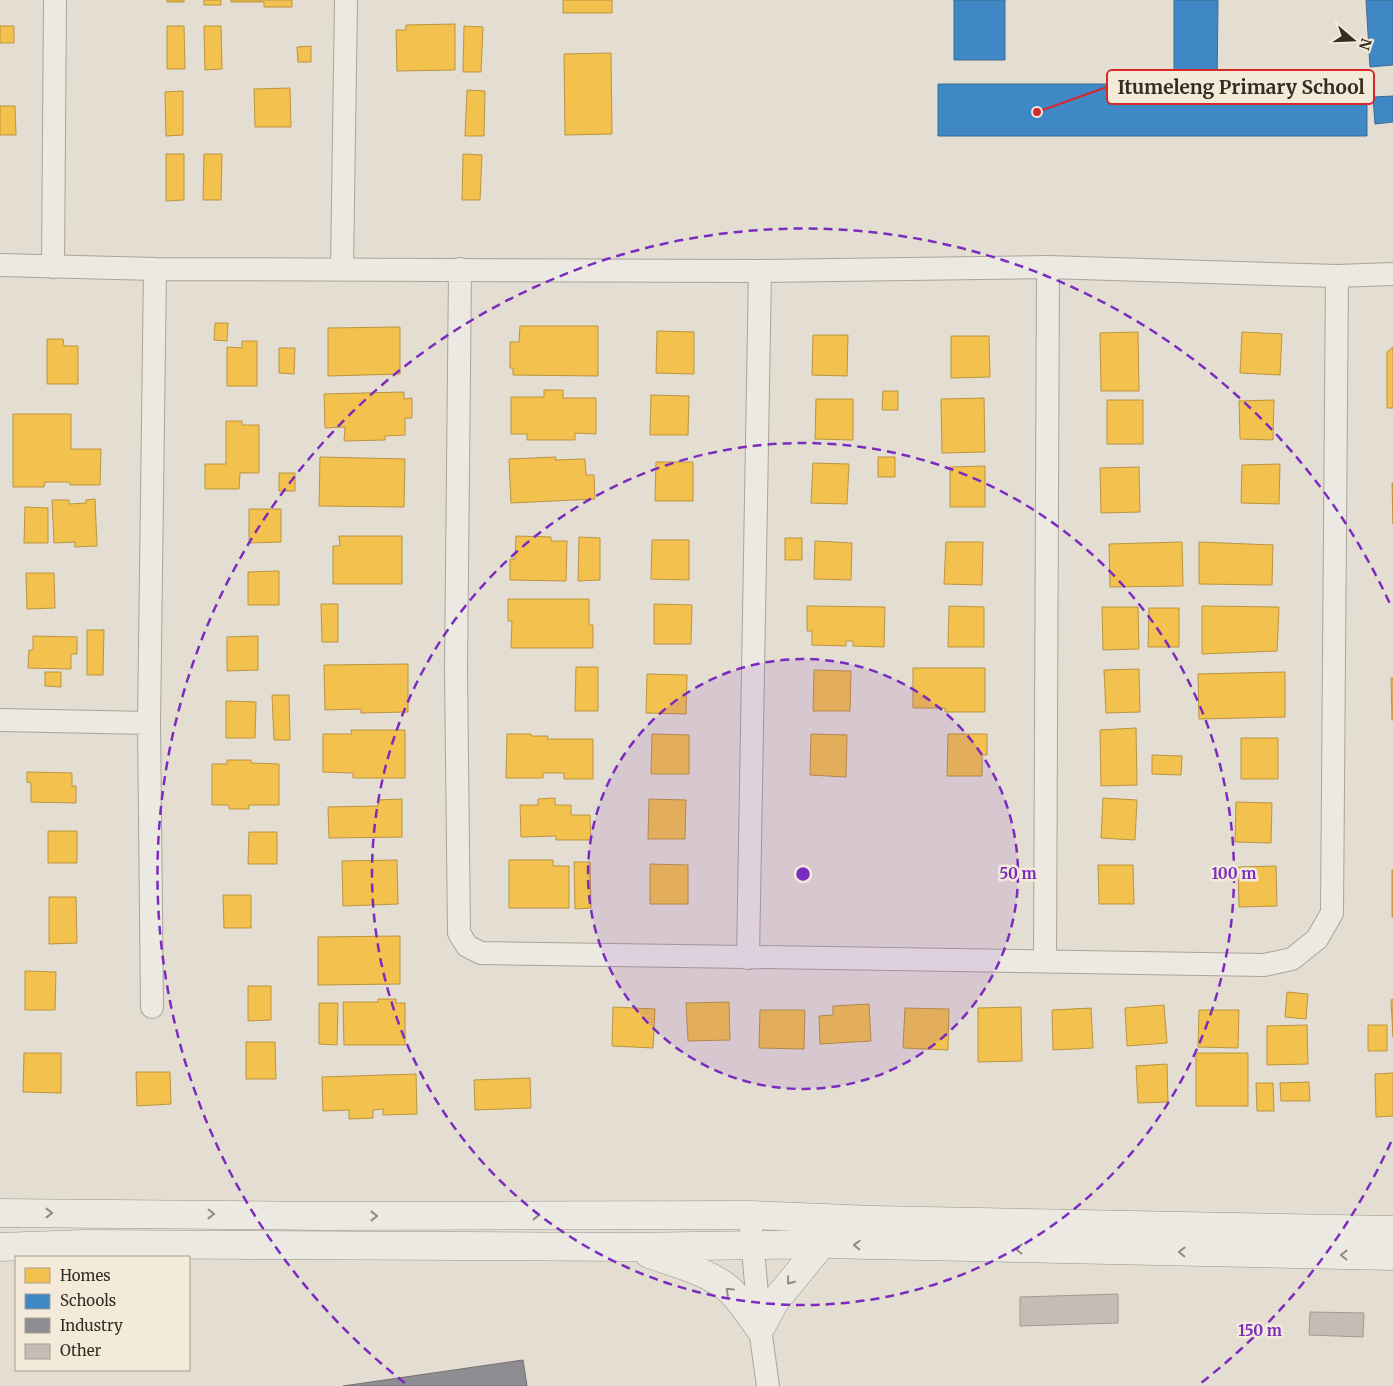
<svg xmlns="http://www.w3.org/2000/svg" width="1393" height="1386" font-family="Merriweather,serif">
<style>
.homes{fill:#f2c14e;stroke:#ba9441}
.schools{fill:#3f88c5;stroke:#3d6c94}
.industry{fill:#8d8d92;stroke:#747070}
.building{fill:#c7bcb3;stroke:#a49991}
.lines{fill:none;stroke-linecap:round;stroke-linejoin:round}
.minor-casing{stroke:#aaa39a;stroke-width:24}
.secondary-casing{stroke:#99928a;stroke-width:29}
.minor{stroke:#ece9e2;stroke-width:22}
.secondary{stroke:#ece9e2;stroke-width:28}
.oneway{stroke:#928a82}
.ring{fill:none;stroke:#7b2cbf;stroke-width:2.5;stroke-dasharray:9 6}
.centre{fill:#7b2cbf;stroke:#f3eada;stroke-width:2.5}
.ring-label{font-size:15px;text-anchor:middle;font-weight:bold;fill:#7b2cbf;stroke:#f3eada;stroke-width:5;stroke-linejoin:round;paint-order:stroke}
.leader{fill:none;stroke:#d62828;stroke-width:2}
.callout-dot{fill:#d62828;stroke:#f3eada;stroke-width:2}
.callout{fill:#f3eada;stroke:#d62828;stroke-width:2}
.callout-label{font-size:19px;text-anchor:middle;font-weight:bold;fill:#382b22}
</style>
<rect width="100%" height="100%" fill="#e4ddd2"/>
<path class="homes" d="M167,0H184V2H167Z
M204,0H221V5H204Z
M231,0H292V7H264V2H231Z
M563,0H612V13H563Z
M455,24V70L397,71L396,30H406V25Z
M0,26H14V43H0Z
M167,26H184L185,69H167Z
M204,26H221L222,69L205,70Z
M464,26L483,27L481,72H463Z
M311,46V62H298L297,47Z
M611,53L612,134L565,135L564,54Z
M290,88L291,127H255L254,89Z
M467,90L485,91L484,136H465Z
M183,91V135L166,136L165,92Z
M0,106H15L16,135H0Z
M166,154H184V200L166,201Z
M204,154H222L221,200H203Z
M463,154L482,155L480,200H462Z
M215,323H228L227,341L214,340Z
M520,326H598V376L513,375V368H510V342H519Z
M400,327V374L328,376V328Z
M657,331L694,332V374L656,373Z
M1138,332L1139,391H1101L1100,333Z
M1242,332L1282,334L1280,375L1240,373Z
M813,335H848L847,376L812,375Z
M951,336H989L990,377L951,378Z
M47,339H63L64,346H78V384H47Z
M242,341H257V386H227V347L242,348Z
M1393,347V408H1387V352Z
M279,348H295L294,374L279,373Z
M544,390H563V398H596V434L575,433V440H527V434H511V397H544Z
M883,391H898V410H882Z
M404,392V399L412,398V418H405V435L385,436V440L344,441L345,427L325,428L324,394Z
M651,395L689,396L688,435H650Z
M984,398L985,452L942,453L941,399Z
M816,399H853V440L815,439Z
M1107,400H1143V444H1107Z
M1274,400L1273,440L1240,439L1239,401Z
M13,414H71V449H101L100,485H70V482H45L44,487H13Z
M226,421H242V425H259V473H240L239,489H205V464H226Z
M320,457L405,459L404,507L319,506Z
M556,457L555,460L585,459L586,475H594L595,499L511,503L509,459Z
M878,457H895V477H878Z
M656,462H693V501H655Z
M813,463L849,464L847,504L811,503Z
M1280,464L1279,504L1241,503L1242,465Z
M985,466V507H950V467Z
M1139,467L1140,512L1101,513L1100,468Z
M279,473H295V491H279Z
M1392,483H1393V524Z
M95,499L97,546L75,547V542L54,543L52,500H69V504L86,503V500Z
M25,507L48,508V543H24Z
M249,509H281V542L249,543Z
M339,536H402V584H333V546H340Z
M516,536L551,537V541H567L566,581L510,580V559H515Z
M579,537L600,538V580L578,581Z
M785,538H802V560H785Z
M652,540H689V580L651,579Z
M815,541L852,543L851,580L814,579Z
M946,542H983L982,585L944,584Z
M1182,542L1183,586L1110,587L1109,544Z
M1199,542L1273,545L1272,585L1199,584Z
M279,571V605H248V572Z
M26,573H54L55,608L27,609Z
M508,599H589V625H593V648H511L512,621H508Z
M321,604H338V642H322Z
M654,604L692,605L691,644H654Z
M807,606L885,607L884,647L853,646V641H846V646L812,645V631H807Z
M949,606L984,607V647H948Z
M1202,606L1279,607L1277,651L1202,654Z
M1102,607H1138L1139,649L1103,650Z
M1149,608H1179V647H1148Z
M87,630H104L103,675H87Z
M33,636L77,637V654H71V669L28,668L29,650H33Z
M258,636V670L227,671V637Z
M408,664V712L361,713V709L325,710L324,665Z
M576,667H598V711H575Z
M913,668H985V712H945V708H913Z
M1139,669L1140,712L1106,713L1104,670Z
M814,670L851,671L850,711H813Z
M45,672H61V687L45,686Z
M1285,672V717L1199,719L1198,674Z
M647,674L687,675L686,714L646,713Z
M1391,678H1393V720H1392Z
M272,695H289L290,740H274Z
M226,701L256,702L255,738H226Z
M1136,728L1137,785L1101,786L1100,730Z
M351,730H405V778H353V773L323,772V734H352Z
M507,734H531V736H548L547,739H593V779H564V773H543V778H506Z
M652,734L689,735V774H651Z
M811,734L847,735L846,777L810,775Z
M948,734H987V755H982V776H947Z
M1241,738H1278V779H1241Z
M1152,755L1182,756L1181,775L1152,774Z
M227,760H251V763L279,764V805H249V809H229V805H212V764H227Z
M27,772L72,773V786H76V803L31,802V783L27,782Z
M555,798V805H571V815H590L591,840H556V836L521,837L520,805H538V799Z
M1103,798L1137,800L1135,840L1101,838Z
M402,799V837L329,838L328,807L378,806V800Z
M649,799L686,800L685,839H648Z
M1236,802L1272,803L1271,843L1235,842Z
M48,831H77V863H48Z
M249,832H277V864H248Z
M397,860L398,904L343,906L342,861Z
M509,860H553V866H569V908H509Z
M574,862H590L591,908L575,909Z
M650,864L688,865V904H650Z
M1098,865H1133L1134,904H1099Z
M1276,866L1277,906L1239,907L1238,867Z
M1392,870H1393V917H1392Z
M223,895H251V928H224Z
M49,897H76L77,943L49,944Z
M400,936V984L318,985V937Z
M25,971L56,972L55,1010H25Z
M248,986H271V1020L248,1021Z
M1287,992L1308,994L1306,1019L1285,1017Z
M378,999H396V1003H405V1045H344L343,1002H378Z
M1393,999V1037L1391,1000Z
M729,1002L730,1040L688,1041L686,1003Z
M319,1003H338L337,1045L319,1044Z
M869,1004L871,1041L820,1044L819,1016L833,1015V1006Z
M1164,1005L1167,1043L1127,1046L1125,1008Z
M613,1007L655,1009L653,1048L612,1046Z
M1021,1007L1022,1061L978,1062V1008Z
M905,1008L949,1009L948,1050L903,1048Z
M1091,1008L1093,1048L1053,1050L1052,1010Z
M760,1010H805L804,1049L759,1048Z
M1199,1010H1239L1238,1048L1198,1047Z
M1307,1025L1308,1064L1267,1065V1026Z
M1368,1025H1387V1051H1368Z
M246,1042H275L276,1079H246Z
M24,1053H61V1093L23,1092Z
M1196,1053H1248V1106H1196Z
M1167,1064L1168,1102L1138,1103L1136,1066Z
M136,1072H170L171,1104L137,1106Z
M1393,1073V1116L1376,1117L1375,1074Z
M416,1074L417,1114L383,1115V1109L373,1110V1118L349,1119V1110L323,1111L322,1077Z
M530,1078L531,1108L475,1110L474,1080Z
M1309,1082L1310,1101H1281L1280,1083Z
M1256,1083H1273L1274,1111H1257Z"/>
<path class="schools" d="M954,0H1005V60H954Z
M1174,0H1218L1217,92H1367V136H938V84H1174Z
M1366,0H1393V65L1370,67Z
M1393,96V122L1375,124L1373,97Z"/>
<path class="industry" d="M523,1360L527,1386H343Z"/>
<path class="building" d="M1118,1294V1323L1020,1326V1297Z
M1310,1312L1364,1313L1363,1337L1309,1335Z"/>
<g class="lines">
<defs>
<path id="minor" d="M0,265L155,269L760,271L1048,267L1337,276L1393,274
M53,267L55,0
M342,269L346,0
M460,269L456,670L459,933L467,946L481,953C742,958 1003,959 1264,965L1292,959L1317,939L1332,913L1337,276
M0,720L149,723
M748,958L760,271
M1045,960L1048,267
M152,1007L149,723L155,269
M750,1215L760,1329L768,1386"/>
<path id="secondary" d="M0,1213L324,1216L750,1215L874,1220L1393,1230
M0,1247L84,1244L629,1247L822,1244L1393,1256
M649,1254C675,1263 703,1270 725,1286C739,1297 749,1314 760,1329L775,1301L822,1244"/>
</defs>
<use href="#minor" class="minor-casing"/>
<use href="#secondary" class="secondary-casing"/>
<use href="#minor" class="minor"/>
<use href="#secondary" class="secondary"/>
</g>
<defs><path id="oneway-chevron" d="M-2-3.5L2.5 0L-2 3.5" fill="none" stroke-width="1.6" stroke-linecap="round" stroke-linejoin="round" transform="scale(1.25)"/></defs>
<g class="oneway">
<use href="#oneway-chevron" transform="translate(49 1213)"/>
<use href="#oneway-chevron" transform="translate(211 1214) rotate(1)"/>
<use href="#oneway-chevron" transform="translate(536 1215)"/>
<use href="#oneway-chevron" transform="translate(374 1216)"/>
<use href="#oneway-chevron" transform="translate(857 1245) rotate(-178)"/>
<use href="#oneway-chevron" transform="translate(1019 1249) rotate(-179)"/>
<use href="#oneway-chevron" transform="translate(1182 1252) rotate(-179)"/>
<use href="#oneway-chevron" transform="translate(1344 1255) rotate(-179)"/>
<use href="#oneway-chevron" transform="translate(790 1281) rotate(128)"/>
<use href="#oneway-chevron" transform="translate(729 1291) rotate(-137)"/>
</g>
<circle cx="803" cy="874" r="215" fill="#7b2cbf" fill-opacity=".12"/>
<g class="ring">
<circle cx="803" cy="874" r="215"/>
<circle cx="803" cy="874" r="431"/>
<path d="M1391 1142A646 646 0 0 1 1201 1383M405 1383A646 646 0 1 1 1391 606"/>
</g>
<circle cx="803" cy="874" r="8" class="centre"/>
<g class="ring-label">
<text x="1018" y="879">50 m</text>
<text x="1234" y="879">100 m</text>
<text x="1260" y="1336">150 m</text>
</g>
<path class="leader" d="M1037 112L1107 87"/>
<circle class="callout-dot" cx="1037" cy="112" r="5"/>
<rect class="callout" x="1107" y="70" width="267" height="34" rx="5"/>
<g class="callout-label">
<text x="1241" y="94">Itumeleng Primary School</text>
</g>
<rect x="15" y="1256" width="175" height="115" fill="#f3eada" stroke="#a89e90"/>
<rect x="25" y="1268" width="25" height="15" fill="#f2c14e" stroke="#a89e90"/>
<text x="60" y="1281" font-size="15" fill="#382b22">Homes</text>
<rect x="25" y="1294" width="25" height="15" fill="#3f88c5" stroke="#a89e90"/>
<text x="60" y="1306" font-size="15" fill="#382b22">Schools</text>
<rect x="25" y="1318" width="25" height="15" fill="#8d8d92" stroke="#a89e90"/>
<text x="60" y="1331" font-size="15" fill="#382b22">Industry</text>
<rect x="25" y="1344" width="25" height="15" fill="#c7bcb3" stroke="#a89e90"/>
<text x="60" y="1356" font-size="15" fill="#382b22">Other</text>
<g transform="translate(1353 40) rotate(109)" stroke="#f3eada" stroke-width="4" paint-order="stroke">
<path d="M0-4L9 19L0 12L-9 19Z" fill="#382b22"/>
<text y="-8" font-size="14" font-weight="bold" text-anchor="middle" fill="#382b22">N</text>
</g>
</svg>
